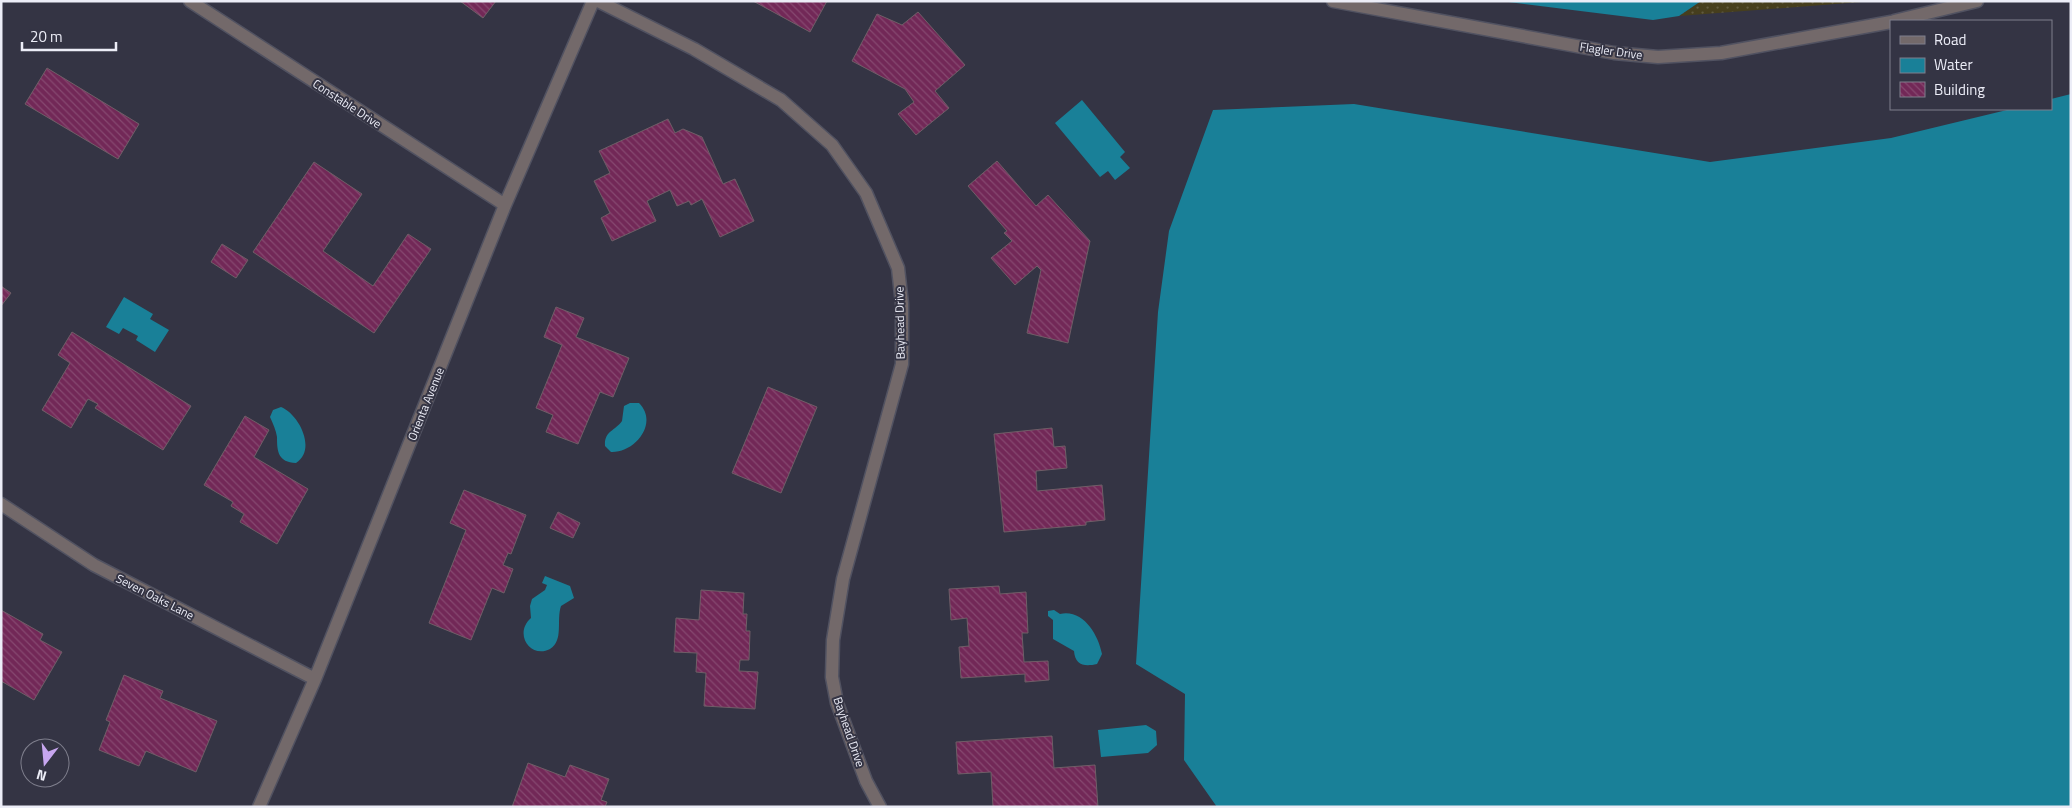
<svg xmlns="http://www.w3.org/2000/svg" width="2072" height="808" font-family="'Titillium Web',sans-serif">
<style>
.sand{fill:url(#sand-dots)}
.water{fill:#198098}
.building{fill:url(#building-back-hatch);stroke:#6f5e67}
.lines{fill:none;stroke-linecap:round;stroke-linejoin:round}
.street-casing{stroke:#515261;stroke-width:15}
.street{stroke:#73696a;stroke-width:12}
.labels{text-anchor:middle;stroke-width:4;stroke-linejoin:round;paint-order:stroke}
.street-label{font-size:12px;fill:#ecedf7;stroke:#343444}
</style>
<defs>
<pattern id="sand-dots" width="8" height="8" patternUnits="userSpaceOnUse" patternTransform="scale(1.25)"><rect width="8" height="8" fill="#463e1d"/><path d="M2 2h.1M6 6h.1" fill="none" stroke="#615a3f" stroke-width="1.8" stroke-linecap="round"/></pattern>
<pattern id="building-back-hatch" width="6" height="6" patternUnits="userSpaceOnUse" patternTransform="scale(1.25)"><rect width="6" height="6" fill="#722857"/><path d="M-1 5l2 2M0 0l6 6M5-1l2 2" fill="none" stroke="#864870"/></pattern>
</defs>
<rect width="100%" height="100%" fill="#343444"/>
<path class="sand" d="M1701,1H1874L1679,16Z"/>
<path class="water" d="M1501,1H1701L1679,16L1653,20Z
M2071,94V807H1217L1184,760L1185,694L1136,664L1158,312L1169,231L1213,110L1354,104L1710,162L1891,138L2011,109H2051V99Z
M1082,100L1125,152L1120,157L1130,168L1115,180L1108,171L1100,177L1055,123Z
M124,297L153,314L150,319L169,330L155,352L136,340L138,336L123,328L119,334L106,327Z
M630,403H639C659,423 635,453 611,452L605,446C604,431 615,431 622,421L624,406Z
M281,407C299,414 317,450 296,463C278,462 277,452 277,437C276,430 273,424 270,417L273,410Z
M545,576L570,586L574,598L561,606C556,621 564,640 550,649C531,659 513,634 531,618L530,606L532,599L545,590L547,585L542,583Z
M1054,610L1060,614C1083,609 1098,634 1102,654L1097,664C1084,667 1075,665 1074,651L1053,639V620L1048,616V611Z
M1146,725L1156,731L1157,745L1148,753L1101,757L1098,730Z"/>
<path class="building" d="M460,1H496L483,18Z
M753,1H827L810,32Z
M918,12L965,65L935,91L949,108L916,135L898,114L914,102L905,89L852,61L877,14L902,25Z
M47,68L139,124L118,159L25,104Z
M668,119L675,133L683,129L702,137L723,184L735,179L754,221L720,237L702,199L691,205L689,201L677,206L670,190L647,201L656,221L612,241L601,218L610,213L594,181L610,173L599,151Z
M997,161L1036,206L1048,195L1090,241L1068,343L1027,333L1041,270L1037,266L1015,285L991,258L1012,241L1004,233L1007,231L968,186Z
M314,162L362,194L323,251L373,286L408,234L431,249L374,333L253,252Z
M222,244L248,260L236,278L211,262Z
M1,286L11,293L1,306Z
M556,307L584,318L576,337L629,358L613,397L600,392L578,444L546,432L553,415L536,408L562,345L544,337Z
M72,332L191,406L163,450L95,408L98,404L88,399L71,428L42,410L70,363L58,355Z
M768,387L817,407L781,493L732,473Z
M245,416L269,430L254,457L308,489L277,544L240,522L244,514L231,506L233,502L204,485Z
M1052,428L1054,447L1065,446L1067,468L1036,471L1037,491L1102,485L1105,520L1086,522V525L1004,532L994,434Z
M464,490L526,515L511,554L508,553L503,565L513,569L504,593L492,588L471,640L429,623L466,530L450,523Z
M558,512L580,523L573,538L550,528Z
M999,586L1000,594L1026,592L1028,633H1022L1024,662L1048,661L1049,680L1025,682V674L961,678L959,647L969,646L967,618L951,620L949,589Z
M701,590L744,593L743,614H747L746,631H750L749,660H740L739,671L758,672L755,709L704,706L706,673L696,672L697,653L674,652L676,618L699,620Z
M1,610L43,634L40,640L62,652L34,700L1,681Z
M124,675L163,691L160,698L217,721L196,772L146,751L139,766L99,750L110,722L106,720Z
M1052,736L1054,768L1095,765L1098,807H993L991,772L958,774L956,742Z
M528,763L565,777L570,765L609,779L601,800L607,802L605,807H512Z"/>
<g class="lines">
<defs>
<path id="street" d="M190,1L505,205
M598,1L694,49L781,100L832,145L866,193L898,268L902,304V364L843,579L833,640L832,677L837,703L866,781L880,807
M1333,1L1614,53L1658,57L1721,53L1891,22
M1894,21L1977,1
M1,504L94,565L315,679
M259,807L315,679L505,205L593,1"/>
</defs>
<use href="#street" class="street-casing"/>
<use href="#street" class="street"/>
</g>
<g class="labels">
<g class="street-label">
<text transform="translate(1611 51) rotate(8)" y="4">Flagler Drive</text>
<text transform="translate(347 104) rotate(33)" y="4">Constable Drive</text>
<text transform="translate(900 323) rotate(-91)" y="4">Bayhead Drive</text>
<text transform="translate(426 404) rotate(-68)" y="4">Orienta Avenue</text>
<text transform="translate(155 597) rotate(27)" y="4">Seven Oaks Lane</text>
<text transform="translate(849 732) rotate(71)" y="4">Bayhead Drive</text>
</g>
</g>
<rect width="2072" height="808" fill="none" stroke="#ecedf7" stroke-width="5"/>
<rect x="1890" y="20" width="162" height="90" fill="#343444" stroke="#7e7e8c"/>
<rect x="1900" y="36" width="25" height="8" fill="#73696a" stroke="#7e7e8c"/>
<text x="1934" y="45" font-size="15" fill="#ecedf7">Road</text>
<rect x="1900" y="58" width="25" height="15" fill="#198098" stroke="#7e7e8c"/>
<text x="1934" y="70" font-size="15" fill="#ecedf7">Water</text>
<rect x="1900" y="82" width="25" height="15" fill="url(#building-back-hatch)" stroke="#7e7e8c"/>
<text x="1934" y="95" font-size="15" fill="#ecedf7">Building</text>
<g transform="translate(45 763) rotate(196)"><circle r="24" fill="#343444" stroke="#7e7e8c"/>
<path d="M0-4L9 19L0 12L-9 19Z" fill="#c7a6ef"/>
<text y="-8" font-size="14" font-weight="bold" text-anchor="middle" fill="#ecedf7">N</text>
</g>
<path d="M22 42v8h94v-8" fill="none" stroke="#ecedf7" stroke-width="2.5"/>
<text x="30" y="42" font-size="15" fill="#ecedf7" stroke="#343444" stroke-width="4" paint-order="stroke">20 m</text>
</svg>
